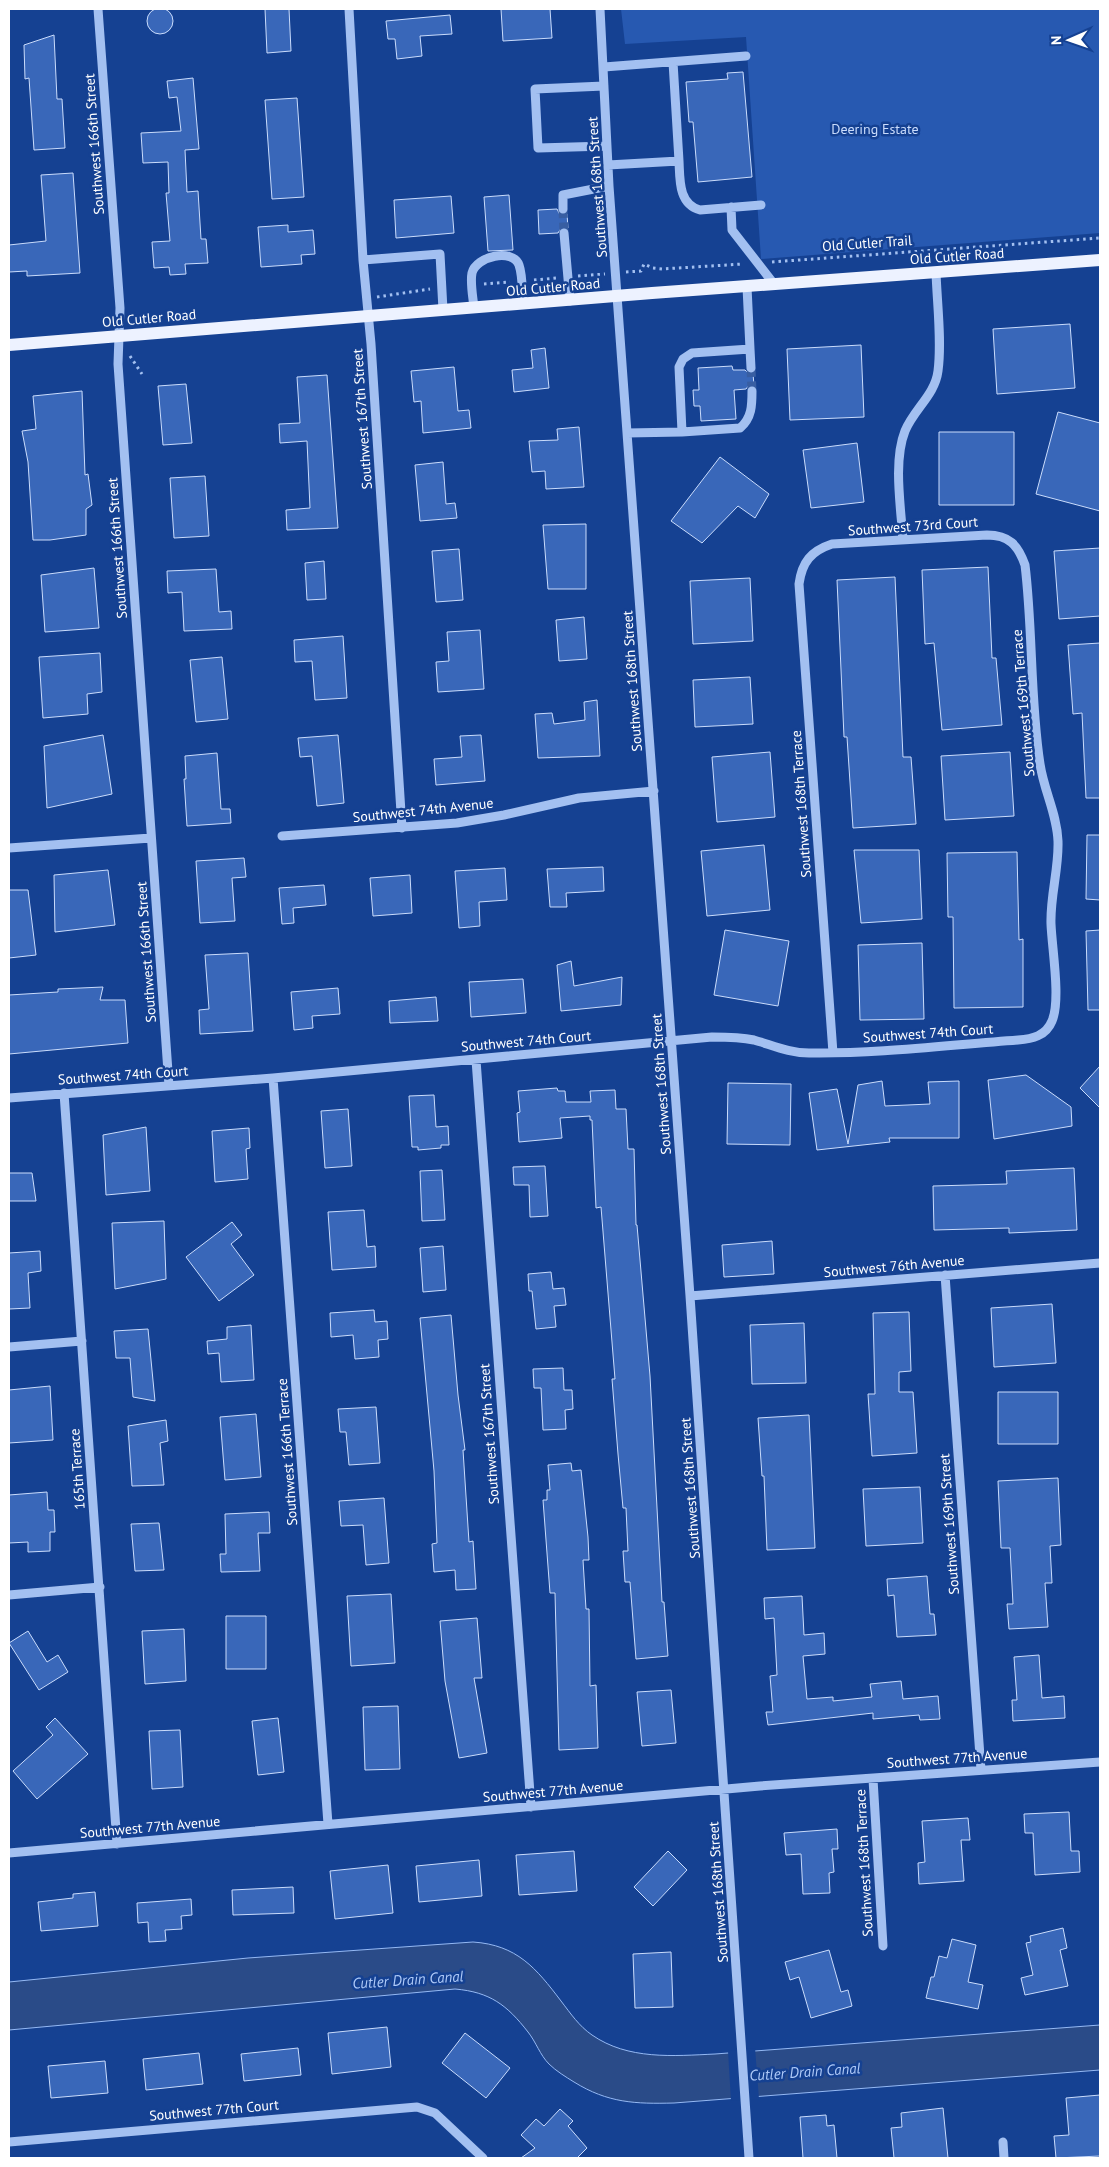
<svg xmlns="http://www.w3.org/2000/svg" width="1109" height="2167" font-family="'PT Sans',sans-serif">
<style>
.green{fill:#2759b1}
.water{fill:#2a4b88;stroke:#95b9f4}
.pier{fill:#154192}
.building{fill:#3967b9;stroke:#cadcfc}
.lines{fill:none;stroke-linecap:round;stroke-linejoin:round}
.minor-tunnel{stroke:#385ea2;stroke-width:9;stroke-dasharray:9 4.5;stroke-linecap:butt}
.path{stroke:#a3c0f1;stroke-width:3;stroke-dasharray:2.5 4;stroke-linecap:butt}
.minor{stroke:#a3c0f1;stroke-width:9}
.major{stroke:#edf2ff;stroke-width:12}
.labels{text-anchor:middle;stroke-width:5;stroke-linejoin:round;paint-order:stroke}
.park-label{font-size:14px;fill:#cadcfc;stroke:#154192}
.street-label{font-size:14px;fill:#fff;stroke:#154192}
.water-label{font-size:15px;font-style:italic;fill:#afcaf8;stroke:#154192}
</style>
<rect width="100%" height="100%" fill="#154192"/>
<path class="green" d="M621,9H1100V233L761,259L746,37L625,44Z"/>
<path class="water" d="M473,1942C517,1945 536,1968 561,2001C571,2014 579,2026 592,2035C628,2060 673,2056 715,2054L1100,2025V2070L674,2103C635,2104 608,2103 574,2082C566,2077 556,2071 549,2064C540,2055 536,2042 528,2032C507,2005 490,1992 455,1989L9,2030V1982L248,1958Z"/>
<path class="pier" d="M755,2048L759,2099L731,2101L728,2051Z"/>
<path class="building" d="M147 21a13 13 0 1 1 26 0a13 13 0 1 1-26 0Z
M265,9H289L291,51L267,53Z
M501,9H550L552,38L503,41Z
M450,15L452,34L420,36L422,56L397,59L395,39H388L386,21Z
M54,35L57,99H62L65,148L34,150L29,78L25,79L24,45Z
M743,72L752,177L698,182L693,122H689L686,82L728,79L727,73Z
M193,78L199,149L185,150L187,192L198,191L201,239H206L208,263L185,264L186,274L170,275L169,267L154,268L152,242L170,241L166,193H169L168,162L143,163L141,133L181,131L177,97L169,98L167,81Z
M297,98L304,197L272,199L265,100Z
M73,173L80,273L27,276V271L9,272V245L46,241L41,175Z
M509,195L513,250L488,251L484,197Z
M451,196L454,233L396,238L394,200Z
M557,209L560,215L567,214L568,228H561L558,233L539,234L538,210Z
M288,225V232L313,230L315,254L301,255L302,264L261,267L258,227Z
M1070,324L1075,388L997,394L993,329Z
M861,345L864,417L790,420L787,349Z
M545,348L549,388L514,392L512,370L533,368L531,350Z
M732,366L733,370H745L748,373L753,374L754,385H749L746,389L734,390L736,419L701,421L700,406H694L693,390H699L698,368Z
M454,367L458,411L469,410L471,428L423,433L421,401L414,402L411,371Z
M327,375L338,528L287,530L286,510L310,508L307,441L280,443L279,424L300,423L297,377Z
M186,384L192,443L163,445L158,386Z
M82,391L85,475L88,474L92,505L86,509V535L50,540H33L28,462L22,431L36,429L33,396Z
M1058,412L1100,423V511L1036,494Z
M579,427L584,487L546,489L545,471L532,472L529,441L558,440L557,429Z
M939,432H1014V505H939Z
M857,443L864,502L811,508L803,450Z
M720,457L769,494L755,518L738,506L702,543L671,521Z
M443,462L446,504L455,503L457,518L420,521L415,465Z
M205,476L209,536L174,538L170,478Z
M586,524V589H548L543,525Z
M1100,548V616L1059,619L1054,551Z
M459,549L463,600L436,602L432,551Z
M324,561L326,599L307,600L305,563Z
M988,567L992,658H996L1002,725L942,730L934,643L925,644L922,570Z
M94,568L99,628L45,632L41,575Z
M216,569L219,612L231,611L232,629L184,631L182,592L168,593L167,571Z
M895,577L903,757H911L916,824L853,828L847,737H844L837,580Z
M750,578L753,641L693,644L690,581Z
M584,617L587,659L559,661L556,620Z
M480,630L484,689L438,692L436,662L449,661L447,632Z
M343,636L347,698L315,700L312,661L295,662L294,640Z
M1100,643V798H1086L1082,713L1073,714L1068,645Z
M100,653L102,692L87,694L88,714L43,718L39,657Z
M222,657L228,719L196,722L190,660Z
M750,677L753,724L695,727L693,680Z
M597,700L600,756L538,758L535,714L552,713L554,724L585,720L584,702Z
M103,735L112,794L47,808L44,746Z
M338,735L344,803L317,806L312,756L300,757L298,738Z
M481,735L485,781L436,785L434,759L462,757L460,736Z
M770,752L775,817L717,822L712,757Z
M1010,752L1014,816L945,820L941,756Z
M217,753L221,809H230L231,823L187,826L184,779H186L185,756Z
M1087,835H1100V900L1086,899Z
M764,845L770,910L707,916L701,851Z
M854,850H919L922,919L861,923Z
M1017,852L1019,940L1023,939V1007L954,1008L953,917H948L947,853Z
M244,858L246,877L232,878L235,921L200,923L196,861Z
M603,867L604,891L566,893L567,907H550L547,869Z
M505,868L507,900L479,902L480,926L459,928L455,871Z
M108,870L115,925L55,932L54,875Z
M410,875L412,913L373,916L370,878Z
M324,885L326,905L293,908L294,923L282,924L279,888Z
M9,890H28L36,955L9,958Z
M725,930L789,941L778,1006L714,995Z
M1100,930V1010H1088L1086,931Z
M922,943L924,1019L860,1020L858,945Z
M248,953L253,1031L200,1034L199,1010L209,1009L205,955Z
M571,961L574,986L622,977L621,1005L561,1011L557,965Z
M523,979L526,1013L471,1017L469,982Z
M103,987L100,1000H125L128,1043L9,1054V995L58,992V989Z
M338,988L340,1014L312,1016L313,1028L294,1030L291,992Z
M436,997L438,1021L390,1023L389,1001Z
M1100,1066V1108L1080,1088Z
M1026,1075L1071,1107L1072,1126L994,1139L988,1080Z
M882,1081L885,1106L930,1104L928,1082L959,1081V1138H889L890,1142L817,1150L809,1093L837,1089L848,1144L858,1085Z
M728,1083L791,1084L790,1145L727,1144Z
M557,1088L558,1091H565L566,1102H591L590,1091L615,1090L616,1109H626L628,1149H634L636,1225H637L650,1376L662,1602H664L668,1656L636,1659L630,1582H625L623,1551H628L626,1508H623L618,1454L612,1379H615L601,1207L596,1208L592,1120H590V1116L560,1118L562,1138L519,1142L517,1113L520,1112L518,1091Z
M434,1095L436,1127L448,1126L449,1145H441V1148L418,1150V1147H412L409,1096Z
M348,1109L352,1166L325,1168L321,1111Z
M146,1127L150,1191L106,1195L103,1135Z
M249,1128L250,1148L246,1149L248,1179L215,1182L212,1131Z
M545,1166L548,1216L530,1217L529,1185H514L513,1167Z
M1074,1168L1077,1230L1009,1233V1228L934,1230L933,1186L1007,1184L1006,1171Z
M442,1170L445,1220L422,1221L420,1171Z
M9,1173H32L36,1201H9Z
M364,1210L367,1247L375,1246L376,1267L332,1270L328,1212Z
M164,1221L166,1279L115,1289L112,1223Z
M232,1222L242,1235L231,1244L254,1275L219,1301L186,1257Z
M772,1241L774,1274L724,1277L722,1245Z
M443,1246L446,1290L423,1292L420,1248Z
M40,1251L41,1271L28,1273L30,1308L9,1309V1253Z
M551,1272L553,1289L564,1288L566,1305L554,1306L556,1327L536,1329L532,1291H529L528,1274Z
M1052,1304L1056,1363L994,1367L991,1308Z
M374,1310L375,1322L387,1321L388,1339L378,1340L379,1357L355,1359L353,1335L331,1337L330,1313Z
M909,1312L911,1371L899,1372V1392H913L917,1453L872,1456L868,1394H875L873,1313Z
M451,1315L458,1395L465,1450H463L469,1542L473,1541L476,1589L456,1590L455,1570L434,1572L432,1544L437,1543L434,1471L420,1318Z
M804,1323L806,1383L752,1384L750,1325Z
M251,1325L254,1380L221,1382L219,1353L208,1354L207,1341L227,1339V1327Z
M148,1329L155,1401L133,1397L130,1358H116L114,1331Z
M563,1368L564,1390H572L573,1409L565,1410L566,1429L543,1430L541,1388H534L533,1369Z
M50,1386L53,1440L9,1443V1390Z
M998,1392H1058V1444H998Z
M376,1407L380,1463L349,1465L346,1432H340L338,1409Z
M256,1414L261,1477L225,1480L220,1417Z
M809,1415L815,1548L767,1550L764,1476H762L758,1418Z
M166,1420L168,1441L160,1443L164,1485L132,1486L128,1426Z
M571,1463L572,1471L581,1470L588,1537L589,1560H583L586,1609H589L590,1686L596,1685L598,1748L559,1750L555,1593H550L543,1500H547V1490H550L548,1465Z
M1058,1478L1061,1545L1050,1546L1052,1583H1045L1048,1627L1009,1629L1007,1604H1013L1010,1548H1001L998,1481Z
M920,1487L923,1543L866,1546L863,1489Z
M47,1492L48,1510H54L55,1532H50V1551L28,1552V1542L9,1543V1495Z
M384,1498L389,1563L366,1565L363,1525L341,1526L339,1501Z
M269,1512L270,1533H258L260,1571L221,1572L220,1554H226L225,1514Z
M159,1523L164,1570L135,1571L131,1524Z
M927,1576L930,1614H934L936,1635L897,1637L894,1595L888,1596L887,1579Z
M391,1594L395,1663L351,1666L347,1596Z
M802,1596L804,1635L824,1633L825,1654L803,1656L807,1699L833,1697V1701L872,1697L870,1684L901,1681L903,1699L938,1696L940,1719L920,1720L919,1715L873,1719V1713L768,1725L766,1712H773L770,1676L777,1675L774,1618L765,1619L764,1598Z
M226,1616H266V1669H226Z
M477,1618L482,1678H474L487,1753L459,1758L445,1681L440,1621Z
M184,1629L186,1681L145,1684L142,1631Z
M28,1631L47,1662L58,1655L68,1672L39,1690L9,1643Z
M1039,1655L1042,1698L1064,1696L1065,1718L1013,1721L1012,1700H1017L1014,1657Z
M671,1690L676,1743L642,1746L637,1692Z
M398,1706L400,1769L365,1770L363,1707Z
M55,1718L88,1754L37,1799L13,1771L53,1735L46,1727Z
M278,1718L284,1772L258,1775L252,1721Z
M180,1730L183,1787L152,1789L149,1731Z
M1069,1812L1071,1851H1079L1080,1872L1035,1875L1033,1833H1025L1024,1814Z
M968,1818L970,1840H961L964,1881L919,1884L918,1863L925,1862L922,1821Z
M837,1829L838,1849H832L834,1872L829,1873L830,1893L803,1894L801,1854L786,1855L784,1833Z
M574,1851L577,1891L519,1895L516,1855Z
M668,1851L687,1870L653,1906L634,1887Z
M479,1860L482,1896L419,1902L416,1866Z
M388,1865L393,1913L335,1919L330,1871Z
M293,1887L294,1913L233,1915L232,1890Z
M95,1892L98,1926L41,1931L38,1902L73,1898V1894Z
M191,1899L192,1915L181,1916L182,1929L165,1930L166,1941L149,1942L148,1922L138,1923L137,1903Z
M1063,1928L1067,1948L1060,1950L1068,1986L1025,1995L1021,1978L1033,1975L1026,1943L1031,1942L1030,1936Z
M952,1939L976,1945L968,1982L983,1985L978,2009L926,1998L931,1977H934L939,1956L947,1958Z
M829,1950L841,1992L848,1990L852,2006L811,2018L799,1977L790,1980L785,1962Z
M671,1952L673,2007L635,2008L633,1954Z
M387,2027L391,2067L332,2074L328,2033Z
M465,2033L510,2068L486,2098L442,2063Z
M298,2048L301,2075L244,2081L241,2054Z
M199,2053L203,2084L146,2090L143,2059Z
M105,2061L108,2093L51,2098L48,2066Z
M1100,2095V2156L1056,2158L1054,2136L1069,2135L1066,2098Z
M943,2108L948,2158H894L891,2128L902,2127L901,2113Z
M560,2109L573,2121L568,2126L587,2148L577,2158H521L535,2148L521,2135L536,2119L544,2126Z
M826,2115L827,2126L834,2125L837,2158H803L800,2117Z"/>
<g class="lines">
<path class="minor-tunnel" d="M563,209L564,233
M751,368L752,391"/>
<path class="path" d="M772,262L1100,238
M626,272L641,271L644,264L653,268L662,269L743,264
M578,276L605,274
M534,280L557,278
M484,284L510,282
M377,297L430,289
M130,356L142,374"/>
<path class="minor" d="M98,9L120,308L118,364L169,1086
M349,9L363,260L371,344L402,828
M600,9L609,186L690,1296L749,2158
M604,67L746,56
M604,86L535,89L538,148L607,146
M679,161C680,179 678,204 700,210L761,205
M608,165L679,161L673,62
M731,207L732,230L774,284
M563,209V195L609,186
M564,233L570,301
M363,260L440,254L443,310
M474,308C473,297 470,283 472,273C476,256 513,248 519,265C523,276 522,293 523,304
M750,349L751,368
M682,432L740,428C752,418 752,405 752,391
M627,433L682,432L679,367L683,359L692,353L750,349L747,287
M903,540C901,508 893,461 905,431C914,409 935,395 938,371C942,341 937,303 936,272
M282,836L457,823L504,815L579,798L654,791
M9,848L151,838
M476,1060L531,1807
M273,1078L328,1824
M64,1093L117,1844
M9,1098L273,1078L712,1037C726,1037 740,1037 754,1040C772,1045 789,1053 809,1053C878,1054 949,1045 1018,1040C1032,1039 1046,1036 1052,1021C1061,1000 1052,949 1051,924C1050,896 1059,869 1058,841C1057,814 1044,791 1040,764C1030,700 1033,630 1025,565C1018,545 1009,535 987,535L832,544C811,551 802,562 799,584L833,1053
M945,1275L981,1770
M690,1296L1100,1263
M9,1347L82,1341
M9,1595L100,1587
M873,1779L883,1946
M9,1853L760,1786L1100,1762
M9,2142L417,2107L435,2113L483,2158
M1003,2142L1004,2158"/>
<path class="major" d="M9,345L652,293L1100,260"/>
</g>
<g class="labels">
<g class="park-label">
<text x="875" y="134">Deering Estate</text>
</g>
<g class="street-label">
<text transform="translate(94 144) rotate(-94)" y="5">Southwest 166th Street</text>
<text transform="translate(597 187) rotate(-94)" y="5">Southwest 168th Street</text>
<text transform="translate(867 243) rotate(-4)" y="5">Old Cutler Trail</text>
<text transform="translate(957 256) rotate(-4)" y="5">Old Cutler Road</text>
<text transform="translate(553 287) rotate(-5)" y="5">Old Cutler Road</text>
<text transform="translate(149 318) rotate(-5)" y="5">Old Cutler Road</text>
<text transform="translate(362 419) rotate(-94)" y="5">Southwest 167th Street</text>
<text transform="translate(913 526) rotate(-4)" y="5">Southwest 73rd Court</text>
<text transform="translate(117 548) rotate(-94)" y="5">Southwest 166th Street</text>
<text transform="translate(632 681) rotate(-94)" y="5">Southwest 168th Street</text>
<text transform="translate(1023 703) rotate(-95)" y="5">Southwest 169th Terrace</text>
<text transform="translate(801 804) rotate(-94)" y="5">Southwest 168th Terrace</text>
<text transform="translate(423 810) rotate(-6)" y="5">Southwest 74th Avenue</text>
<text transform="translate(146 952) rotate(-94)" y="5">Southwest 166th Street</text>
<text transform="translate(928 1033) rotate(-4)" y="5">Southwest 74th Court</text>
<text transform="translate(526 1041) rotate(-5)" y="5">Southwest 74th Court</text>
<text transform="translate(123 1075) rotate(-4)" y="5">Southwest 74th Court</text>
<text transform="translate(661 1084) rotate(-94)" y="5">Southwest 168th Street</text>
<text transform="translate(894 1266) rotate(-5)" y="5">Southwest 76th Avenue</text>
<text transform="translate(489 1434) rotate(-94)" y="5">Southwest 167th Street</text>
<text transform="translate(287 1452) rotate(-94)" y="5">Southwest 166th Terrace</text>
<text transform="translate(77 1469) rotate(-94)" y="5">165th Terrace</text>
<text transform="translate(690 1488) rotate(-94)" y="5">Southwest 168th Street</text>
<text transform="translate(949 1524) rotate(-94)" y="5">Southwest 169th Street</text>
<text transform="translate(957 1758) rotate(-4)" y="5">Southwest 77th Avenue</text>
<text transform="translate(553 1791) rotate(-5)" y="5">Southwest 77th Avenue</text>
<text transform="translate(150 1827) rotate(-5)" y="5">Southwest 77th Avenue</text>
<text transform="translate(864 1863) rotate(-93)" y="5">Southwest 168th Terrace</text>
<text transform="translate(718 1892) rotate(-94)" y="5">Southwest 168th Street</text>
<text transform="translate(214 2110) rotate(-5)" y="5">Southwest 77th Court</text>
</g>
<g class="water-label">
<text transform="translate(408 1980) rotate(-4)" y="5">Cutler Drain Canal</text>
<text transform="translate(805 2072) rotate(-4)" y="5">Cutler Drain Canal</text>
</g>
</g>
<rect width="1109" height="2167" fill="none" stroke="#ffffff" stroke-width="20"/>
<g transform="translate(1069 40) rotate(268)" stroke="#154192" stroke-width="4" paint-order="stroke">
<path d="M0-4L9 19L0 12L-9 19Z" fill="#ffffff"/>
<text y="-8" font-size="14" font-weight="bold" text-anchor="middle" fill="#ffffff">N</text>
</g>
</svg>
